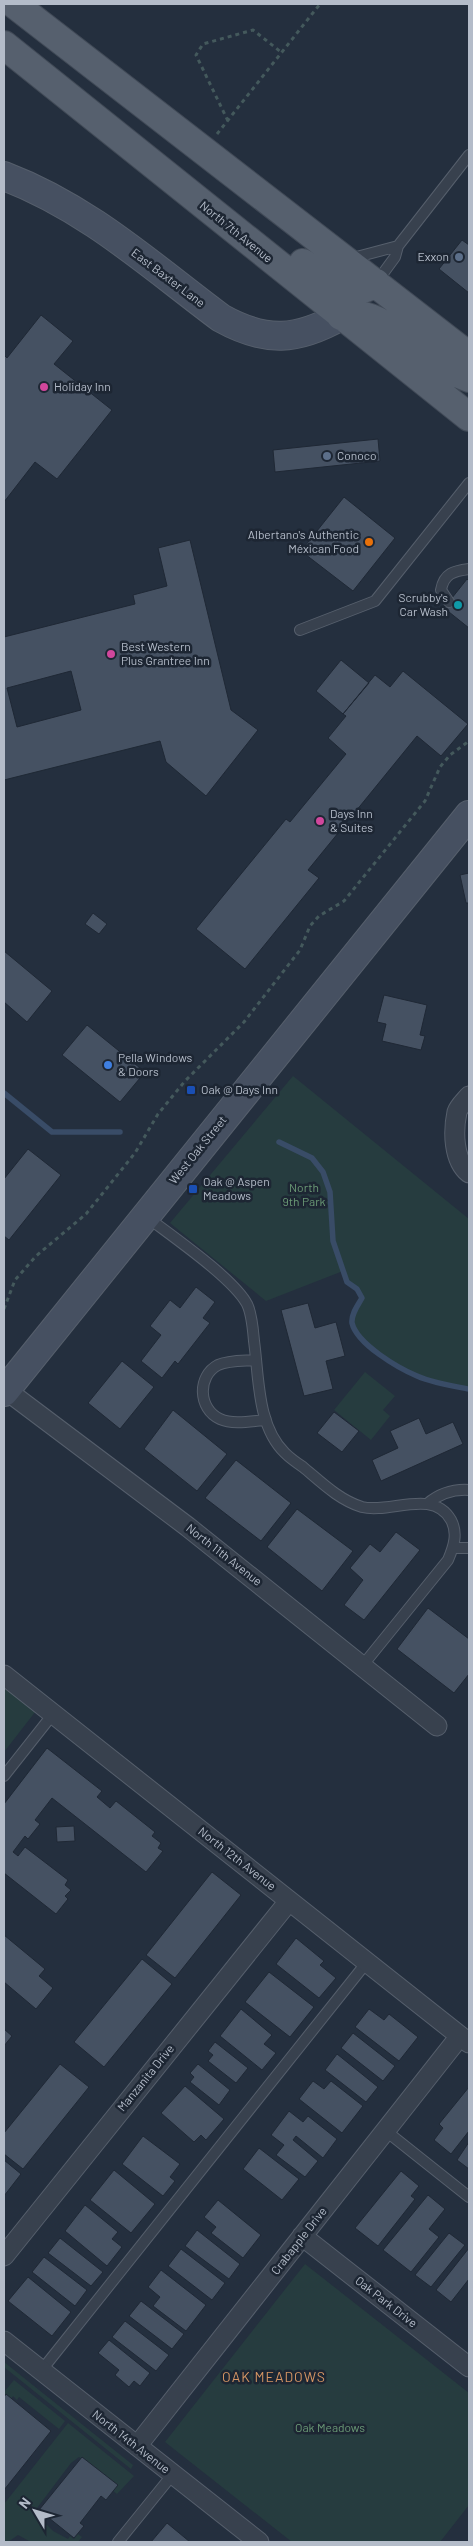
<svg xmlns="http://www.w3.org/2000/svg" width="473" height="2546" font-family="Barlow,sans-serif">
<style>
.green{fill:#263c3f}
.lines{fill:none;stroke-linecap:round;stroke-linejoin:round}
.stream{stroke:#394c67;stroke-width:5.5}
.building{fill:#455162;stroke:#1f2835;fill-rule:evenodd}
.service-casing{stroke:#565f6c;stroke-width:12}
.minor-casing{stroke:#565f6c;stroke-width:21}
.secondary-casing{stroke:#565f6c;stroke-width:30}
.primary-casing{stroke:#414a57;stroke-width:30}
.path{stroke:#44595c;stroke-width:3;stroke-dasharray:4 4;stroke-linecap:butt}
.service{stroke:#38414e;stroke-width:10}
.minor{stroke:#38414e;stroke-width:19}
.secondary{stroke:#465061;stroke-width:28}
.primary{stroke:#56606e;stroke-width:28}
.service-dot{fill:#5c6f8a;stroke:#1d2633;stroke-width:2}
.hotel-dot{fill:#d1479c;stroke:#1d2633;stroke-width:2}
.food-dot{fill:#e8710a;stroke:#1d2633;stroke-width:2}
.culture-dot{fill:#0f9aa8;stroke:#1d2633;stroke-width:2}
.shop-dot{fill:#3f7fe0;stroke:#1d2633;stroke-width:2}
.transit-dot{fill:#1a4fb4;stroke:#1d2633;stroke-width:2}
.labels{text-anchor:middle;stroke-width:5;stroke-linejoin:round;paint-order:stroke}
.street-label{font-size:12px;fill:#b4bcc9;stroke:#1d2633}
.poi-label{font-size:12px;fill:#b4bcc9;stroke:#1d2633;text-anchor:start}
.park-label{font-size:12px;fill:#6b9a76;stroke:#1d2633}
.neighbourhood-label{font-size:14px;letter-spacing:1px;fill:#d59563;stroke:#1d2633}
</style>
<rect width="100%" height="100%" fill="#242f3e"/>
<path class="green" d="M293,1076L469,1219V1389C452,1386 433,1383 417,1376C398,1368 356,1344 352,1322C351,1314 358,1305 362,1298C355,1286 348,1284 343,1271L266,1301L170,1223Z
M365,1372L395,1396L383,1410L390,1416L371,1440L334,1410Z
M4,1680L39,1707L4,1752Z
M305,2264L469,2393V2505L440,2542H292L165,2442Z
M4,2362L133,2465L131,2469L4,2367Z
M14,2380L65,2421L59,2429L19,2397L17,2400L13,2396L8,2403L4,2401V2392Z
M68,2423L134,2476L117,2494L112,2490L105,2475L79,2457L71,2463L34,2512L53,2531L68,2539L70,2536L74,2539L78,2534L82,2537L78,2542H31L18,2535L8,2542H4V2504Z"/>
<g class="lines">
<path class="stream" d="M4,1093L52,1132H120
M279,1142L312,1158L323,1172L330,1192L333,1241L347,1282L357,1289L362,1298C358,1305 351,1314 352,1323C357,1344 398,1368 417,1376C433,1383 452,1386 469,1389"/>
</g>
<path class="building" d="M462,240L469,245V293L439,269Z
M41,315L73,341L54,364L112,410L57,479L35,462L4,502V355L7,358Z
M378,439L380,461L275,472L273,450Z
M344,497L395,538L353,591L301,551Z
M190,540L231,710L258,730L206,796L166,762L160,741L4,780V637L135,604L133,595L167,586L158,548ZM71,671L81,710L17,727L7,688Z
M467,579L469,581V628L444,608Z
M341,660L369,683L343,714L316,691Z
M403,671L468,724L441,756L417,736L308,870L319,878L245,969L196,929L286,819L290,822L346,754L328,738L346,716L343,714L375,675L390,687Z
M469,873V903H466L460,875Z
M93,913L107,924L99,934L85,924Z
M4,951L52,991L27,1022L4,1002Z
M384,995L427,1005L420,1035L425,1036L421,1050L382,1041L386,1024L377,1022Z
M87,1025L145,1072L120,1102L62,1055Z
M28,1149L61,1175L9,1240L4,1236V1179Z
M196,1287L215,1302L203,1318L210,1323L178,1364L175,1361L162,1378L141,1361L161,1335L150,1326L170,1300L180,1308Z
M308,1303L315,1328L336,1322L345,1356L326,1361L333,1389L304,1396L281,1310Z
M122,1361L154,1387L120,1429L88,1403Z
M173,1410L227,1454L197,1491L144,1449Z
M334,1412L359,1431L342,1452L317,1433Z
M419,1418L426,1434L453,1422L463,1444L381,1481L372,1460L398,1448L390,1431Z
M236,1460L291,1503L261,1541L205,1498Z
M297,1509L353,1551L322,1591L267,1547Z
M396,1532L420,1550L364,1620L344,1605L363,1580L350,1568L370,1544L380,1552Z
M428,1608L469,1639V1674L454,1693L397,1649Z
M47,1748L102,1791L97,1797L110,1808L116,1801L155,1832L152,1836L161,1843L158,1848L163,1851L146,1872L52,1798L35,1820L40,1824L28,1839L25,1836L13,1852L18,1856L25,1847L68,1880L65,1885L71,1890L65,1896L68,1899L56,1914L4,1873V1804Z
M74,1826L75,1841L57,1842L56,1827Z
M212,1872L241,1895L175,1978L146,1955Z
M4,1935L45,1969L39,1976L53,1988L36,2009L4,1982Z
M296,1938L324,1961L320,1965L336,1978L319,1998L276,1964Z
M142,1959L172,1984L104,2067L74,2042Z
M269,1972L314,2007L290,2037L245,2002Z
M241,2009L272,2035L264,2044L276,2053L262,2070L220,2036Z
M369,2009L384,2020L389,2014L418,2037L399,2061L355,2027Z
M4,2029L12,2036L4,2046Z
M353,2033L395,2066L383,2081L341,2048Z
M215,2042L248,2068L236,2083L208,2061L213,2055L208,2051Z
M337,2054L378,2087L366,2102L325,2070Z
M60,2064L89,2087L23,2169L4,2154V2133Z
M198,2064L230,2090L219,2105L190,2082L194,2077L190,2073Z
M313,2081L324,2089L331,2081L363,2106L342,2133L299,2099Z
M185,2086L224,2119L206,2140L201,2135L194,2142L161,2113Z
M469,2087V2131L451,2154L434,2140L443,2128L439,2124Z
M289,2111L303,2122L308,2116L337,2139L323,2158L296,2136L293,2140L318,2161L305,2177L276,2155L284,2145L271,2135Z
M143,2136L180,2164L170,2177L175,2181L163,2196L122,2164Z
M469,2142V2169L457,2160Z
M259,2148L299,2179L282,2200L243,2169Z
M4,2160L21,2174L4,2196Z
M114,2170L155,2204L131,2233L90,2200Z
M401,2171L419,2186L411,2196L415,2199L378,2246L355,2228Z
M428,2195L445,2209L429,2229L439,2237L411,2272L383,2250Z
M218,2200L261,2235L243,2258L211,2233L216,2227L204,2217Z
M85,2205L118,2232L112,2239L122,2247L107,2266L65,2231Z
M197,2230L240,2264L229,2279L185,2246Z
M449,2233L465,2245L431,2287L415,2275Z
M60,2238L103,2272L91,2286L48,2253Z
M469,2248V2279L451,2302L436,2290Z
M181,2249L225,2283L212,2300L168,2266Z
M44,2257L87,2290L75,2306L32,2272Z
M161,2270L206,2305L186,2331L153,2306L160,2297L148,2287Z
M28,2277L71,2312L52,2336L8,2301Z
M141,2301L184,2334L172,2349L129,2316Z
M125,2321L169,2355L156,2371L112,2337Z
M109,2340L150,2373L140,2386L134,2381L129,2387L115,2375L119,2370L98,2353Z
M6,2394L51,2431L4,2490V2397Z
M82,2457L118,2485L106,2500L101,2496L80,2523L84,2526L74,2538L39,2510Z
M167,2523L190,2542H151Z"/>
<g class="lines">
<defs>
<path id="service" d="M349,259L398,246
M376,283L395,257L398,246L469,155
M449,602L441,590C444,573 454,571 469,569
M300,630L375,601L469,483
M147,1217C173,1237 233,1278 247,1304C252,1314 253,1330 254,1341C259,1377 257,1426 285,1453C290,1458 297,1463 303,1467C321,1482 339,1500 362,1507C390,1514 433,1488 451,1520C458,1533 454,1546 448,1560L363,1665
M256,1360C244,1361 229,1360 218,1365C197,1376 198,1409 220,1419C233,1425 252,1421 266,1420
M427,1504C440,1493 453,1489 469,1490
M454,1548H469
M4,1776L53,1714
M386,2131L469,2197
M41,2371L367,1962
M118,2542L173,2474"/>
<path id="minor" d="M469,1096C465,1101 459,1106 457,1112C453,1131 453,1160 469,1173
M6,1390L188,1527L437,1726
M4,1675L469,2043
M302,2236L469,2367
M4,2256L289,1901
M4,2341L259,2542
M137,2446L460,2036"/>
<path id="secondary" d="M4,176C88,208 150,265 221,318C266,343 297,341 341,316
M4,1392L469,815"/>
<path id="primary" d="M14,4L469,356
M4,45L469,417
M303,263C325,280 348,301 376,283
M341,316C378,308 400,340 428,358C440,367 455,372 469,378"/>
</defs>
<use href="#service" class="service-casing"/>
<use href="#minor" class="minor-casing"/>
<use href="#secondary" class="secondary-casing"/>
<use href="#primary" class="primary-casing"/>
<path class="path" d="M228,121L196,55L203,44L253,30L281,52
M217,134L320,4
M4,1309L15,1280L36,1256L86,1214L135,1153L158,1114L185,1081L244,1022L300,950L310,926L319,916L344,901L425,801L440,767L450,755L469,741"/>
<use href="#service" class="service"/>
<use href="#minor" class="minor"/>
<use href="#secondary" class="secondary"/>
<use href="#primary" class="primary"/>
</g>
<g class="service-dot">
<circle cx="459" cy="257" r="5"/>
<circle cx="327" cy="456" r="5"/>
</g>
<g class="hotel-dot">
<circle cx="44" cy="387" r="5"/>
<circle cx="111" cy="654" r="5"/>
<circle cx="320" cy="821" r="5"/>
</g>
<circle class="food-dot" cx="369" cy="542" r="5"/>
<circle class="culture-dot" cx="458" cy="605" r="5"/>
<circle class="shop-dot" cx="108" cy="1065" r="5"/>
<g class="transit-dot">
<rect x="186" y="1085" width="10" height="10" rx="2.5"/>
<rect x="188" y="1184" width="10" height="10" rx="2.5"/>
</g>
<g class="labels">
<g class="street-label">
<text transform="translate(236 232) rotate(39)" y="4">North 7th Avenue</text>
<text transform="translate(168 278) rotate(37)" y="4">East Baxter Lane</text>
<text transform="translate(198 1150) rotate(-51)" y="4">West Oak Street</text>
<text transform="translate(224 1555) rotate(38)" y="4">North 11th Avenue</text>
<text transform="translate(237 1859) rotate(38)" y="4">North 12th Avenue</text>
<text transform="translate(146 2078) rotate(-51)" y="4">Manzanita Drive</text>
<text transform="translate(299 2241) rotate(-52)" y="4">Crabapple Drive</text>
<text transform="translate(386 2302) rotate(38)" y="4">Oak Park Drive</text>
<text transform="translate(131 2442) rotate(38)" y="4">North 14th Avenue</text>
</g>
<g class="poi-label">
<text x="449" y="261" text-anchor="end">Exxon</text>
<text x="54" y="391">Holiday Inn</text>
<text x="337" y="460">Conoco</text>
<text x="359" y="539" text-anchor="end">Albertano's Authentic<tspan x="359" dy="14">Méxican Food</tspan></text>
<text x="448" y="602" text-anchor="end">Scrubby's<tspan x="448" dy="14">Car Wash</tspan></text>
<text x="121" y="651">Best Western<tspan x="121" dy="14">Plus Grantree Inn</tspan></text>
<text x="330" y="818">Days Inn<tspan x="330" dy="14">&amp; Suites</tspan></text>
<text x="118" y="1062">Pella Windows<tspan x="118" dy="14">&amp; Doors</tspan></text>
<text x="201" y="1094">Oak @ Days Inn</text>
<text x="203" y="1186">Oak @ Aspen<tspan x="203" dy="14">Meadows</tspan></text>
</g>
<g class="park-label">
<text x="304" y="1192">North<tspan x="304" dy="14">9th Park</tspan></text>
<text x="330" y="2432">Oak Meadows</text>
</g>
<g class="neighbourhood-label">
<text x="274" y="2382">OAK MEADOWS</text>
</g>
</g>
<rect width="473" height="2546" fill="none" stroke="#b4bcc9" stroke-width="10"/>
<g transform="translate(35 2511) rotate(308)" stroke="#1d2633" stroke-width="4" paint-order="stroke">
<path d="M0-4L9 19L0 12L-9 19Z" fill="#b4bcc9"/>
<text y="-8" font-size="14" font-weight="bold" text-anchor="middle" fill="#b4bcc9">N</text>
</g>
</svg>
